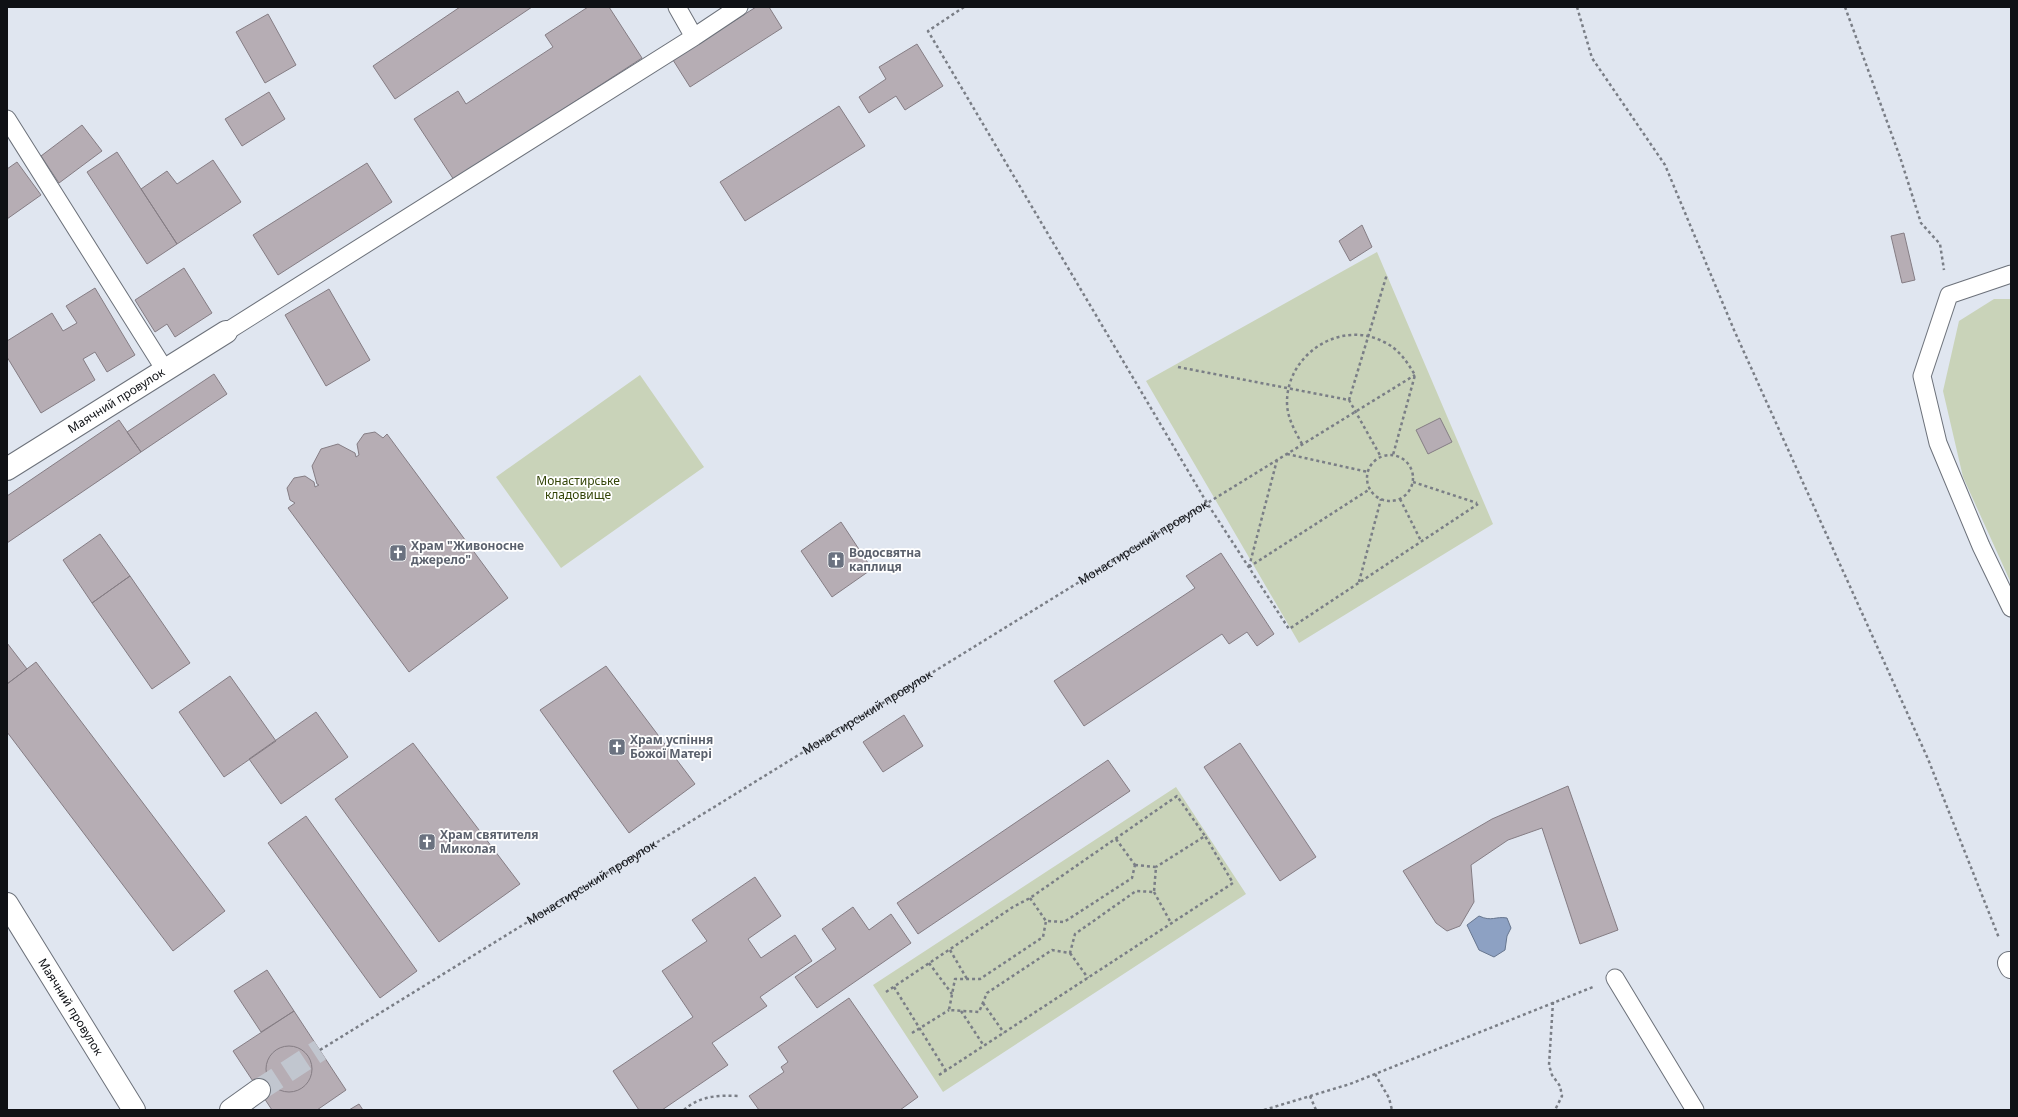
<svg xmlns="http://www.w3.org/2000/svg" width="2018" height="1117" font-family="'Noto Sans',sans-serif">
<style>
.green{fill:#c9d3b9}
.water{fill:#8da1c3;stroke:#67768f}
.building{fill:#b6adb4;stroke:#857d84}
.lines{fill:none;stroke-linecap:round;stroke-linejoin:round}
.minor-tunnel{stroke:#c1c6cf;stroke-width:22;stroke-dasharray:22 11;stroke-linecap:butt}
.service-casing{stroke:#6c717a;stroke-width:19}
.minor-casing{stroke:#6c717a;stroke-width:24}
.path{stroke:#7a7e86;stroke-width:2.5;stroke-dasharray:3 3;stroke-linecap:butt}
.service{stroke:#fff;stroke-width:17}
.minor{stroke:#fff;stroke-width:22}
.labels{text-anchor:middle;stroke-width:3.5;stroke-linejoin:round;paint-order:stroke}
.street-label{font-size:12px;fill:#0f1115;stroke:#fff}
.park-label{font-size:12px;fill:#334407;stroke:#fff}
.worship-label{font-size:12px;font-weight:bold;fill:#5b616d;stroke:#fff;text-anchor:start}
</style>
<rect width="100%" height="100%" fill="#e0e6f0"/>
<path class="green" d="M1377,252L1493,524L1299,643L1146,381Z
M1994,299H2011V583L1963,477L1943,391L1959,321Z
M640,375L704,467L561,568L496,477Z
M1176,787L1246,894L943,1092L873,985Z"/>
<path class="water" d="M1479,916C1492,922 1495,916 1507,918L1511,928L1507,936L1505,950L1494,957L1479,950L1467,925Z"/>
<path class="building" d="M460,7H532L395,99L373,66Z
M588,7H609L642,58L454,180L414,119L458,91L466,104L553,47L545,35Z
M756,7H769L782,28L690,87L673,60Z
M268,14L296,65L265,83L236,32Z
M917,44L943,86L905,110L896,96L869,113L859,97L886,79L879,67Z
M269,92L285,119L242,146L225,119Z
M839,106L865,146L745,221L720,182Z
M82,125L102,151L59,183L41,156Z
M117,152L177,244L147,264L87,172Z
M213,160L241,202L177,244L141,189L167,171L177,184Z
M17,162L41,195L7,219V169Z
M367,163L392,202L278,275L253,235Z
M1362,225L1372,247L1350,261L1339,241Z
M1904,233L1915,280L1902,283L1891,236Z
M184,268L212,313L175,337L167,324L155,332L135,300Z
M95,288L135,355L107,372L95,352L83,359L95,380L41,413L7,357V341L52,313L63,331L77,323L66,306Z
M329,289L370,360L326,386L285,315Z
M214,374L227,394L141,452L127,432Z
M1440,418L1452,442L1428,454L1416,430Z
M119,420L141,452L7,543V496Z
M375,432L383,438L387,434L508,598L409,672L288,508L295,503L290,500L287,488L294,478L305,476L314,482L315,487L319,485L317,484L312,466L321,449L338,444L355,453L356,457L359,455L357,444L364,434Z
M841,522L872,569L832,597L801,551Z
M100,534L130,576L92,603L63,560Z
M1221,553L1274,634L1257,646L1247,632L1229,644L1222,634L1084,726L1054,681L1195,588L1186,576Z
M130,576L190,663L152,689L92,603Z
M7,643L27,669L7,684Z
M36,662L225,911L173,951L7,732V684Z
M606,666L695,784L629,833L540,710Z
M230,676L276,741L224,777L179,712Z
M316,712L348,757L281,804L249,759Z
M904,715L923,746L883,772L863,742Z
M413,743L520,884L439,942L335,799Z
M1240,743L1316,857L1280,881L1204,767Z
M1108,760L1130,791L918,934L897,903Z
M1568,786L1618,930L1580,944L1542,828L1508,840L1471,865L1474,902L1460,926L1447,931L1436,923L1403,871L1492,819Z
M306,816L417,971L380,998L268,843Z
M755,877L781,916L748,939L761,958L795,935L812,961L760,997L767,1006L712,1043L728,1065L662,1110H639L613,1071L693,1017L662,971L707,941L692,920Z
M853,907L869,930L891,914L911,943L817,1008L795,977L836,949L822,929Z
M267,970L294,1011L261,1032L234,991Z
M849,998L918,1097L900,1110H759L749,1096L784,1072L781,1067L788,1062L778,1047Z
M294,1011L346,1090L317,1110H272L233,1051Z
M266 1069a23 23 0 1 1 46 0a23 23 0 1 1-46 0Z
M359,1104L363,1110H349Z"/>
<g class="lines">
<path class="minor-tunnel" d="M259,1090L320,1050"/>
<defs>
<path id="service" d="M677,7L694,37
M7,119L165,370
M2011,274L1949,295L1922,376L1938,443L1981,546L2011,608
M226,332L694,37L739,7
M1615,978L1695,1110"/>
<g id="minor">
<path id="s2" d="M7,469L226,332"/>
<path id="s3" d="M7,904L134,1110"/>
<path d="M2011,963H2009L2011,967"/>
<path d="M231,1110L259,1090"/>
</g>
</defs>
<use href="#service" class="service-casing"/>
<use href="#minor" class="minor-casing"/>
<g class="path">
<path d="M964,7L928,31L1207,503L1289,629L1478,504"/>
<path d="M1577,7L1592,58L1665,165L1734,330L1928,759L1999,938"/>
<path d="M1845,7L1900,157L1921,223L1940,244L1944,270"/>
<path d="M1178,367L1349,400L1381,457"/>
<path d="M1349,400L1387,274"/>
<path d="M1302,444C1295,431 1287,418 1287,402C1287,354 1341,319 1384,342C1399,349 1407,362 1415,375L1393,455"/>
<path d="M1287,454L1368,472"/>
<circle cx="1390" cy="478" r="23"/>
<path d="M1413,482L1477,503"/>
<path d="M1400,499L1421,541"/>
<path d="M1249,567L1370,489"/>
<path d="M1249,567L1277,460"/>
<path d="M1359,582L1381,499"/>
<path d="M1116,839L1135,865"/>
<path d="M1135,865L1156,867L1154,892L1136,891L1075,934L1070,953L1052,950L987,993L979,1012L949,1010L955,979H980L1043,937L1046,921L1064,922L1132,878Z"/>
<path d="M1154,892L1171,923"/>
<path d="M1030,898L1046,921"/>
<path d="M950,950L967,979"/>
<path d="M1070,953L1088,978"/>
<path d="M929,963L952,994"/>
<path d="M894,987L946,1071"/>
<path d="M886,992L1013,907L1030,898L1177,796L1205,836L1156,867"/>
<path d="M1553,1002L1549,1065L1552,1075L1560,1086L1562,1096L1555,1110"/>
<path d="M983,1003L1004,1033"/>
<path d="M961,1011L984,1046"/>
<path d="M912,1033L949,1010"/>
<path id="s1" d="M320,1050L1415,375"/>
<path d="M1375,1074L1389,1098L1392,1110"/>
<path d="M939,1075L1233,883L1205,836"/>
<path d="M1310,1096L1316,1110"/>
<path d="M684,1110C699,1096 718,1095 738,1096"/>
<path d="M1264,1110L1350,1084L1593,987"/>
</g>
<use href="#service" class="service"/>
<use href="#minor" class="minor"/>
</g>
<defs>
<symbol id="church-square" viewBox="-11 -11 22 22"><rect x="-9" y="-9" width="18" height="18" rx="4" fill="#6b7280" stroke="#fff"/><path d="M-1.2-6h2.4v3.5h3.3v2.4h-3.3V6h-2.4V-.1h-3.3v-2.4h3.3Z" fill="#fff"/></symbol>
</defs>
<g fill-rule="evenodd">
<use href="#church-square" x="388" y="543" width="20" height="20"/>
<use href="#church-square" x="826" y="550" width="20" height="20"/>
<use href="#church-square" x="607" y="737" width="20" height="20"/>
<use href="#church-square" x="417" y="832" width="20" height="20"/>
</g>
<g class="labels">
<g class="street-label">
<text dy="4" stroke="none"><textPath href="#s2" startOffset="129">Маячний провулок</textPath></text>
<text dy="4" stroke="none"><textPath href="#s1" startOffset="967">Монастирський провулок</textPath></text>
<text dy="4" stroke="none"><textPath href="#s1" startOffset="643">Монастирський провулок</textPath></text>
<text dy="4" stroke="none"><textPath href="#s1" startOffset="319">Монастирський провулок</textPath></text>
<text dy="4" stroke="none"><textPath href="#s3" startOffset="121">Маячний провулок</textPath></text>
</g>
<g class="park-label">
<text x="578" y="485">Монастирське<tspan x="578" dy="14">кладовище</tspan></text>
</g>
<g class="worship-label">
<text x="411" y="550">Храм "Живоносне<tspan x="411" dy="14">джерело"</tspan></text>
<text x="849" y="557">Водосвятна<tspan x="849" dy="14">каплиця</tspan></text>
<text x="630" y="744">Храм успіння<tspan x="630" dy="14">Божої Матері</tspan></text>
<text x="440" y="839">Храм святителя<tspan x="440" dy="14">Миколая</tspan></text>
</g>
</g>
<rect width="2018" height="1117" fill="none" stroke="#0f1115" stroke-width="16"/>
</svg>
